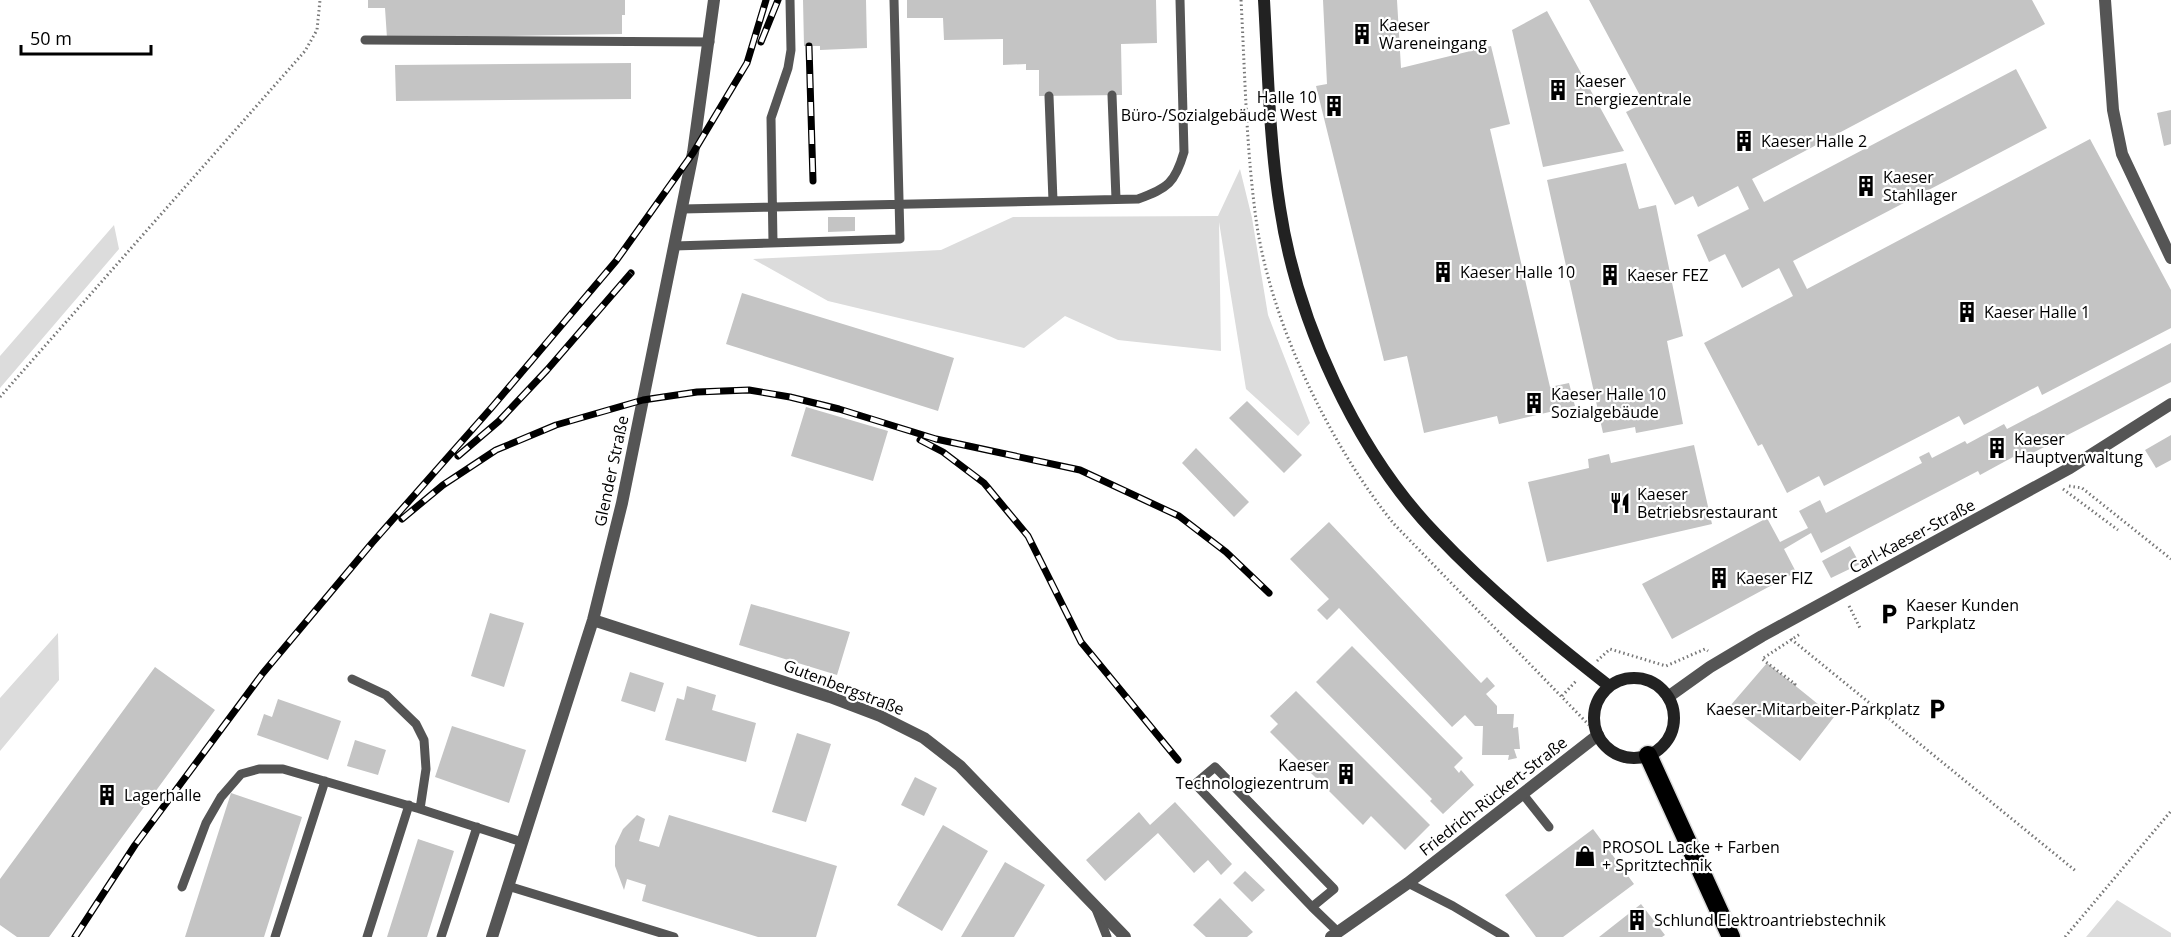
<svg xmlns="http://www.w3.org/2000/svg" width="2171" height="937" font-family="'Open Sans',sans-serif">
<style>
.green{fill:#dcdcdc}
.building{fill:#c4c4c4}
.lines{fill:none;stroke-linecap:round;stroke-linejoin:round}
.highway-casing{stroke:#dbdbdb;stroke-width:21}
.path{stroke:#777;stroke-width:3;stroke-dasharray:1.5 3;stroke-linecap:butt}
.lane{stroke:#555;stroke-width:9}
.street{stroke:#555;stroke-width:12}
.secondary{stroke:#222;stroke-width:12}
.highway{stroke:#000;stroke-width:18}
.rail-casing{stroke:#000;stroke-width:7}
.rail{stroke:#fff;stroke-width:4.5;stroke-dasharray:14;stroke-linecap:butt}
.labels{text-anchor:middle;stroke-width:4.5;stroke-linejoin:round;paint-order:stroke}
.poi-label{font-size:16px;fill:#000;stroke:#fff;text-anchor:start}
.street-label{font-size:16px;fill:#000;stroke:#fff}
</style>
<rect width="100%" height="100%" fill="#fff"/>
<path class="green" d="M1240,169L1252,218L1268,315L1310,423L1298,436L1246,389L1219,222L1221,351L1118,340L1065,316L1024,348L828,301L753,259L941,250L1013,217L1218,216Z
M114,225L119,249L0,388V356Z
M58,633L59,680L0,751V698Z
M2117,900L2171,933V937H2086Z"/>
<path class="building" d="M368,0H625V15H622V34L387,38L385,8H368Z
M803,0H866L867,48L820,50V46H804Z
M907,0H1156L1157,43L1121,44L1122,95L1039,96V70H1026V64L1003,65V39L944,40L943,18H907Z
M1323,0H1397L1401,68L1491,46L1510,124L1490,129L1550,387L1569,383L1575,406L1499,424L1497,416L1424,433L1407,356L1384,361L1316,86L1327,84Z
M1589,0H2032L2045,24L1752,179L1764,202L2016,69L2047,128L1793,261L1807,289L2090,139L2171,290V328L2042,395L2038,386L1964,425L1959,416L1824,486L1819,476L1787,493L1762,444L1758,446L1704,343L1793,296L1779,268L1742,288L1725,254L1709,262L1697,235L1749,209L1738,186L1698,207L1693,196L1675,205L1626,112L1644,103Z
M1547,11L1624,151L1543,167L1512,30Z
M631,63V99L396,101L395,65Z
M2171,110V144L2164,146L2157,113Z
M1626,163L1639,209L1656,205L1683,336L1667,341L1683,424L1636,433L1635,427L1603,433L1547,180Z
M828,217H855V231L828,232Z
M742,293L954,358L938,411L726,344Z
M2171,343V382L2015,462L2013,457L1980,475L1978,471L1821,553L1811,533L1784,549L1796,572L1672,639L1642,584L1767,518L1780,542L1808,528L1799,511L1820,500L1826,513L1922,463L1919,457L1929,452L1932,458L1965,441L1967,444L2004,424L2007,429Z
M1247,401L1302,455L1284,473L1229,418Z
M806,407L888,431L873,481L791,456Z
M2171,435V460L2156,468L2145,450Z
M1694,445L1712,524L1547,562L1528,482L1589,468L1588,459L1609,454L1611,463Z
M1196,448L1249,502L1234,517L1182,463Z
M1329,522L1481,683L1487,677L1495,686L1486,694L1497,706V714H1514L1513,728L1518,727L1520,749H1514L1517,758L1508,760L1509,755H1482L1483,726H1475L1465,715L1452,727L1339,608L1327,620L1317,610L1329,599L1290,559Z
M1850,546L1860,564L1831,578L1822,561Z
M751,604L850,632L837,675L739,645Z
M490,613L524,623L504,687L471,676Z
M1352,646L1463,758L1454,767L1459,773L1461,770L1474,785L1443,814L1430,801L1432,799L1316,682Z
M1767,663L1834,717L1800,761L1730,706Z
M155,667L215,710L49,937H17L0,925V879Z
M630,672L664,683L655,712L621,701Z
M687,686L716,695L712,710L756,723L746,762L665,740L677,698L684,700Z
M1296,691L1430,825L1405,850L1371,816L1363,825L1270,732L1278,724L1270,716Z
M278,699L341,721L328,760L257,735L264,714L272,717Z
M452,726L526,750L509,803L435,777Z
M797,733L831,744L806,822L772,812Z
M355,740L386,750L378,775L347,766Z
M915,777L937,788L924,816L901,805Z
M231,793L302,817L264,937H185Z
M1175,802L1232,864L1221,875L1208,860L1194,873L1158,833L1105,881L1086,860L1139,812L1150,825Z
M637,815L645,819L639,841L659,847L669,815L837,866L816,937H758L642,901L646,885L627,879L624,890L615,866V846L623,829Z
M943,825L988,851L942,931L897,905Z
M1593,829L1634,884L1563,937H1536L1505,895Z
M418,839L454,851L427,937H387Z
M1005,862L1045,885L1014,937H961Z
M1245,871L1265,890L1252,902L1233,883Z
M1220,898L1253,932L1247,937H1206L1193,925Z
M1641,904L1665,935L1662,937H1599Z"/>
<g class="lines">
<defs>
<path id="highway" d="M1648,755L1731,937"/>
</defs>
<use href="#highway" class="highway-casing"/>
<path class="path" d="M1241,0C1245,73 1246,146 1256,219C1270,321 1329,444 1394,524L1589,725
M0,397L305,51L317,30L320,0
M2069,486L2082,488L2171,559
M2063,489L2118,530
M1849,606L1861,630
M1791,639L2077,872
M1597,661L1610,649L1666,666L1705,649L1708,651
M1794,685L1795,684L1762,659L1800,634
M1562,696L1577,680
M2065,937L2171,811"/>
<path class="lane" d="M365,40L710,42
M1112,95L1116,199
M1049,96L1053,201
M682,209L1138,199C1168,188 1175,183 1184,152L1180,0
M773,243L771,118L788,68L791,50L790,0
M674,246L900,239L894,0
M352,679L386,695L416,724L424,740L426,769L420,809
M1522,793L1549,827
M1408,883L1453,906L1505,937
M508,886L674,937
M182,887L206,823L221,797L241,774L259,769H283L420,809L522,842
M1312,907L1334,889L1215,767L1195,784L1312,907L1338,932
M1096,909L1107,937
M275,937L325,781
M367,937L409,805
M441,937L477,827"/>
<path class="street" d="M2105,0L2113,110L2122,154L2171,258
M593,620L830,697L880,716L924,738L960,766L1125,937
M1668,697L1710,667L1762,636L2070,468L2171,404
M492,937L593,620L622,503L693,153L714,0
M1331,937L1408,883L1598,735"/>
<path class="secondary" d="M1264,0C1268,69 1269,139 1280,208C1297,321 1356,451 1436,534C1489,590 1549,639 1609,686
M1594 718a40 40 0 1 1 80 0a40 40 0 1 1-80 0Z"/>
<use href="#highway" class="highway"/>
<defs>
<path id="rail" d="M761,42L778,0
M809,46L813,181
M920,440L943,452L984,483L1028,536L1081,642L1178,760
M458,456L499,421L547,370L631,273
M402,519L443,485L496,450L556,425L643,400L697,392L749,390L790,397L839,409L936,439L1080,470L1179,516L1226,552L1269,593
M75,937L135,845L263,673L372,543L493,406L616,261L693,153L747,63L766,0"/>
</defs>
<use href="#rail" class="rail-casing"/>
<use href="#rail" class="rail"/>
</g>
<defs>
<symbol id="building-bare" viewBox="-9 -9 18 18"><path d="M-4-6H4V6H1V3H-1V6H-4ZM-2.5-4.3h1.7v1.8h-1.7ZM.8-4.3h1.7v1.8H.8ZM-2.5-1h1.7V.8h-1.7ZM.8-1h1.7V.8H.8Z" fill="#000" stroke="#fff" stroke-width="2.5" paint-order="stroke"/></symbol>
<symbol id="restaurant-bare" viewBox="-9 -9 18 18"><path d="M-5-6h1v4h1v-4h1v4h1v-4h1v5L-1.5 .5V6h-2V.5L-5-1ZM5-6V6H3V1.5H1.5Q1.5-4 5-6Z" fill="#000" stroke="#fff" stroke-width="2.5" paint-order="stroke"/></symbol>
<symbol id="parking-bare" viewBox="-9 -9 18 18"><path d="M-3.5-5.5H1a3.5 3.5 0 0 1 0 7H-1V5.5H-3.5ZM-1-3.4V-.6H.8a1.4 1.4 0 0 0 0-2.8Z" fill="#000" stroke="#fff" stroke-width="2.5" paint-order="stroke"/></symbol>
<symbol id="shop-bare" viewBox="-9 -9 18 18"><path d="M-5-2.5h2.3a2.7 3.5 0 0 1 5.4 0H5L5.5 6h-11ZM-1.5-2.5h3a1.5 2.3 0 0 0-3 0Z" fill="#000" stroke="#fff" stroke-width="2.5" paint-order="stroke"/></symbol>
</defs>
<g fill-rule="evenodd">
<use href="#building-bare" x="1347" y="19" width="30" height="30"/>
<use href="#building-bare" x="1543" y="75" width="30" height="30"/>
<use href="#building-bare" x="1319" y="91" width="30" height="30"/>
<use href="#building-bare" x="1729" y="126" width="30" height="30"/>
<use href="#building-bare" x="1851" y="171" width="30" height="30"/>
<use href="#building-bare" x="1428" y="257" width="30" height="30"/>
<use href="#building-bare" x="1595" y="260" width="30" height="30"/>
<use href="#building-bare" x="1952" y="297" width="30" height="30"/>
<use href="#building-bare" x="1519" y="388" width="30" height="30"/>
<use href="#building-bare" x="1982" y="433" width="30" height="30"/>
<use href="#restaurant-bare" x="1605" y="488" width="30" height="30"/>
<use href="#building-bare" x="1704" y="563" width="30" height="30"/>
<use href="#parking-bare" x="1874" y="599" width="30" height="30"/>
<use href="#parking-bare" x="1922" y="694" width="30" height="30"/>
<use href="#building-bare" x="1331" y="759" width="30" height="30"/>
<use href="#building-bare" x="92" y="780" width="30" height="30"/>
<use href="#shop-bare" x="1570" y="841" width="30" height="30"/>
<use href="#building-bare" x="1622" y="905" width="30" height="30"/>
</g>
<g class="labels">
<g class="poi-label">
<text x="1379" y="31">Kaeser<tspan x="1379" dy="18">Wareneingang</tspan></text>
<text x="1575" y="87">Kaeser<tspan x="1575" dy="18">Energiezentrale</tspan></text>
<text x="1317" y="103" text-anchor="end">Halle 10<tspan x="1317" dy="18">Büro-/Sozialgebäude West</tspan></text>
<text x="1761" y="147">Kaeser Halle 2</text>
<text x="1883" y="183">Kaeser<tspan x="1883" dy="18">Stahllager</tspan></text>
<text x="1460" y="278">Kaeser Halle 10</text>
<text x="1627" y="281">Kaeser FEZ</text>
<text x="1984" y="318">Kaeser Halle 1</text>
<text x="1551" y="400">Kaeser Halle 10<tspan x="1551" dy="18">Sozialgebäude</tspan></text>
<text x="2014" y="445">Kaeser<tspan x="2014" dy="18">Hauptverwaltung</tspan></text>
<text x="1637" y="500">Kaeser<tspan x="1637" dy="18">Betriebsrestaurant</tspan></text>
<text x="1736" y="584">Kaeser FIZ</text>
<text x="1906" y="611">Kaeser Kunden<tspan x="1906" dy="18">Parkplatz</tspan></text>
<text x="1920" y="715" text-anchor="end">Kaeser-Mitarbeiter-Parkplatz</text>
<text x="1329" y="771" text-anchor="end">Kaeser<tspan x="1329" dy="18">Technologiezentrum</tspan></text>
<text x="124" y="801">Lagerhalle</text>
<text x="1602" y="853">PROSOL Lacke + Farben<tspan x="1602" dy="18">+ Spritztechnik</tspan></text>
<text x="1654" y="926">Schlund Elektroantriebstechnik</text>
</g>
<g class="street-label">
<text transform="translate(611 471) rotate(-78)" y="6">Glender Straße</text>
<text transform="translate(1912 536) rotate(-28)" y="6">Carl-Kaeser-Straße</text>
<text transform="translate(844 687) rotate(21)" y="6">Gutenbergstraße</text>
<text transform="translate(1493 796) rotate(-38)" y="6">Friedrich-Rückert-Straße</text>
</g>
</g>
<path d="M21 45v9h130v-9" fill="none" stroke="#000000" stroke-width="3"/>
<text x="30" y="45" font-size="18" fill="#000000" stroke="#ffffff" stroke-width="4.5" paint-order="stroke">50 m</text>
</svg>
